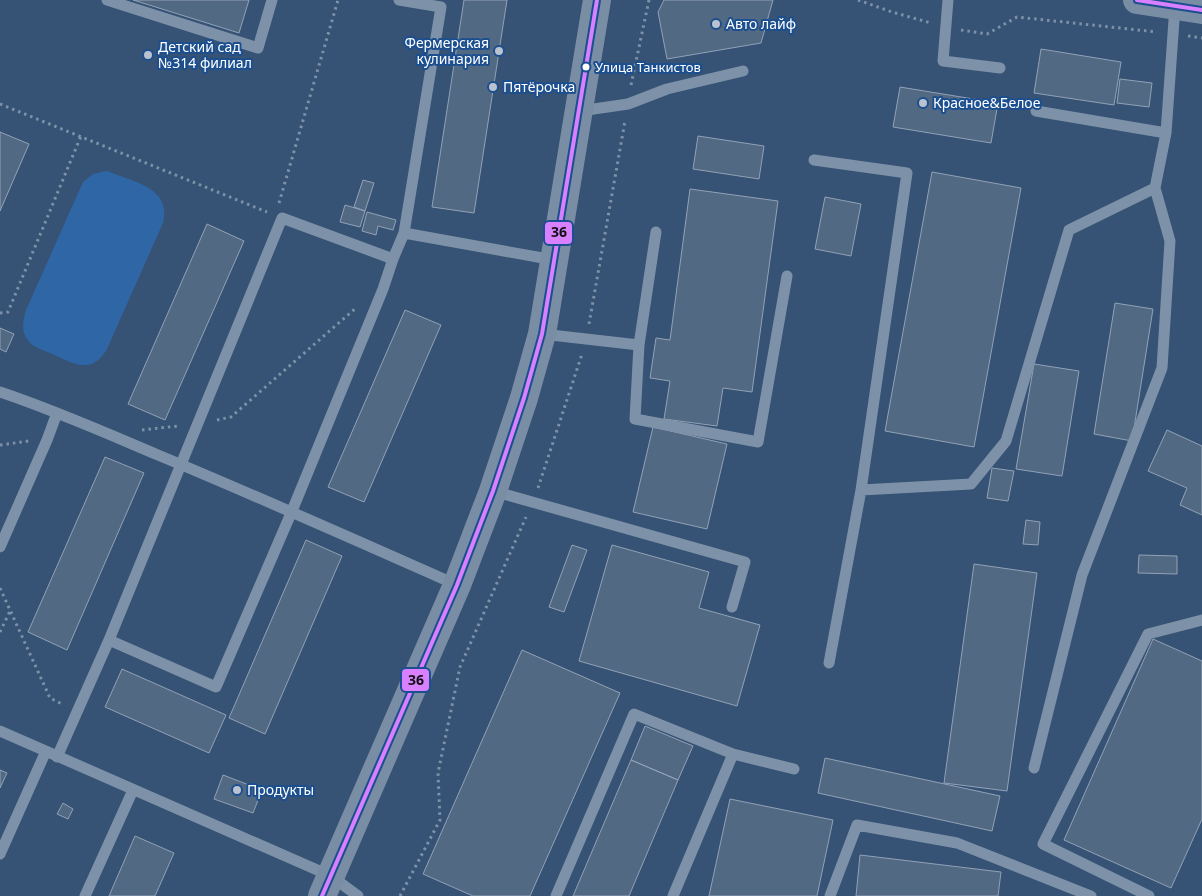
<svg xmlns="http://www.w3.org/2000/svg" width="1202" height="896" font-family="'Noto Sans',sans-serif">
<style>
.green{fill:#2f66a5}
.building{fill:#526984;stroke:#92a2b6}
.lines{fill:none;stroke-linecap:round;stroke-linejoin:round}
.path{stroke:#7d92a8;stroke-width:3;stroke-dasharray:2.5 4;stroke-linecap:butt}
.service{stroke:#7d92a8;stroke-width:11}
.secondary{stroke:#798da4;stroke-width:28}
.bus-1-casing{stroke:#1b4f8f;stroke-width:8}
.bus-1{stroke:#d880ff;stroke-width:4}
.poi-dot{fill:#b9c2ce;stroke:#1b4f8f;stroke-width:2}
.bus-dot{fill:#fff;stroke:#1b4f8f;stroke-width:2}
.labels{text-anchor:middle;stroke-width:4;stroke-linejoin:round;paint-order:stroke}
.bus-label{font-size:13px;fill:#fff;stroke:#1b4f8f;text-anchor:start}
.poi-label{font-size:14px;fill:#fff;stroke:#1b4f8f;text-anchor:start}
.line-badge{stroke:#1b4f8f;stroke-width:2}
.pale-badge-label{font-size:14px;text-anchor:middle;font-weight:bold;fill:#111}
</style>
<rect width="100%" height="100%" fill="#365274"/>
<path class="green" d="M106,171L110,172C134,182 172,188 163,223L107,349C92,376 72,363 50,353C42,350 32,347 27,339C21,330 23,320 26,310L83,182L93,174Z"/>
<path class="building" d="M133,0H249L239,33Z
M464,0H507L474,213L432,207Z
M664,0H773L761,43L667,59L658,12Z
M1041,49L1121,62L1114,105L1034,93Z
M1120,79L1152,83L1149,107L1117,103Z
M900,87L998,103L991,143L893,127Z
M0,132L29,144L0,211Z
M698,136L764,146L759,179L693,169Z
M932,172L1021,188L974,447L885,431Z
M363,180L374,183L365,211L354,207Z
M690,189L778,201L752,392L723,388L717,426L664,419L670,381L650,378L656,338L670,340Z
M825,197L861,204L851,256L815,249Z
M345,205L365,211L360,227L340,222Z
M367,212L396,220L393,230L378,226L376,235L362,231Z
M207,224L244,241L165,420L128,404Z
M1115,303L1153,309L1132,441L1094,434Z
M405,310L441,325L364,502L328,487Z
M0,328L14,334L6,352L0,349Z
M1034,364L1079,371L1062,476L1016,469Z
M653,427L727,444L707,529L633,512Z
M1167,430L1202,446V515L1180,505L1187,488L1148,471Z
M105,457L144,473L67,650L28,632Z
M992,468L1014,471L1008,501L987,498Z
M1026,520L1040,522L1038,545L1023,544Z
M306,540L342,556L265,734L229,718Z
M572,545L587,550L564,612L549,607Z
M612,545L709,572L699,608L760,625L737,706L579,661Z
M1139,555L1177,556V574L1138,573Z
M974,564L1037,573L1007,791L944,783Z
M1153,639L1202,661V819L1171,888L1064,840Z
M522,650L620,693L530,896H473L423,874Z
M122,669L226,715L209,753L105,707Z
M645,726L693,746L678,780L631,760Z
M825,758L1000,796L992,831L818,793Z
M631,760L678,780L629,896H573Z
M0,770L7,773L0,788Z
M223,775L262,790L253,813L214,799Z
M730,799L833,820L817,896H709Z
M63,803L73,809L68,819L57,814Z
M135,836L174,853L155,896H109Z
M860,855L1001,872L998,896H856Z"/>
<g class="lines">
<path class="path" d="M858,0L892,12L931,23
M961,30L987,34L1017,17L1157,32
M1188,36L1202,38
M631,85L649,0
M0,104L267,212
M279,203L338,0
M0,313L8,312L81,136
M589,324L625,121
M217,420L231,417L357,307
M142,430L178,426
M0,445L29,441
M538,488L582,354
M0,588L50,698L62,704
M0,632L10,611
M400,896L440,820L438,773L460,667L526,517"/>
<path class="service" d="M107,0L258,48L272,0
M948,0L943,61L1000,68
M580,111L628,104L667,89L743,71
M1036,111L1166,133
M814,160L907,173L861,490
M404,233L554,260
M542,334L639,345L656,232
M639,345L635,419L758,442L787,276
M0,392C54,410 106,433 158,455C259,497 358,541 457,585
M493,491L745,562L732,607
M0,547L47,440L57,413
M109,640L216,687L292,511L383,289L393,259L404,233L441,7L399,0
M829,663L861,490L971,484L1006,441L1069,230L1155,188L1166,133L1175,6
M0,731L331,876L358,896
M57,757L109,640L282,218L393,259
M1034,768L1082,575L1162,368L1170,241L1155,188
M0,854L46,751
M85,896L133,790
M556,896L634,714L733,754
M673,896L733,754L794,769
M830,896L857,825L957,843L1091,896
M1149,896L1043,844L1148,634L1202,620"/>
<path class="secondary" d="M1137,0L1202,10
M322,896L457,585L493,491L524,398L542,334L597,0"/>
<defs>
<path id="bus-1" d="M1137,0L1202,10
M322,896L457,585L493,491L524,398L542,334L597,0"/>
</defs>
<use href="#bus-1" class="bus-1-casing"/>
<use href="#bus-1" class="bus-1"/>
</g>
<g class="poi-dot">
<circle cx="716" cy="24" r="5"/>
<circle cx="499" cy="51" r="5"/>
<circle cx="148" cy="55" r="5"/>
<circle cx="493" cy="87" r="5"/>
<circle cx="923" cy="103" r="5"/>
<circle cx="237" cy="790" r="5"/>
</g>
<circle class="bus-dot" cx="586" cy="67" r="4.5"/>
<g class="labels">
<g class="bus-label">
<text x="595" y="72">Улица Танкистов</text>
</g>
<g class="poi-label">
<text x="726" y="29">Авто лайф</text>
<text x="489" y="48" text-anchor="end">Фермерская<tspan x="489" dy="16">кулинария</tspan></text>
<text x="158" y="52">Детский сад<tspan x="158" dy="16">№314 филиал</tspan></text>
<text x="503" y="92">Пятёрочка</text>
<text x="933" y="108">Красное&amp;Белое</text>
<text x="247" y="795">Продукты</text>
</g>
</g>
<g class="line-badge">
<rect x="544" y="221" width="29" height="24" rx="5" fill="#d880ff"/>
<rect x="401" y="668" width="29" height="24" rx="5" fill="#d880ff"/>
</g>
<g class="pale-badge-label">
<text x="559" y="237">36</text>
<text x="416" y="685">36</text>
</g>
</svg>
